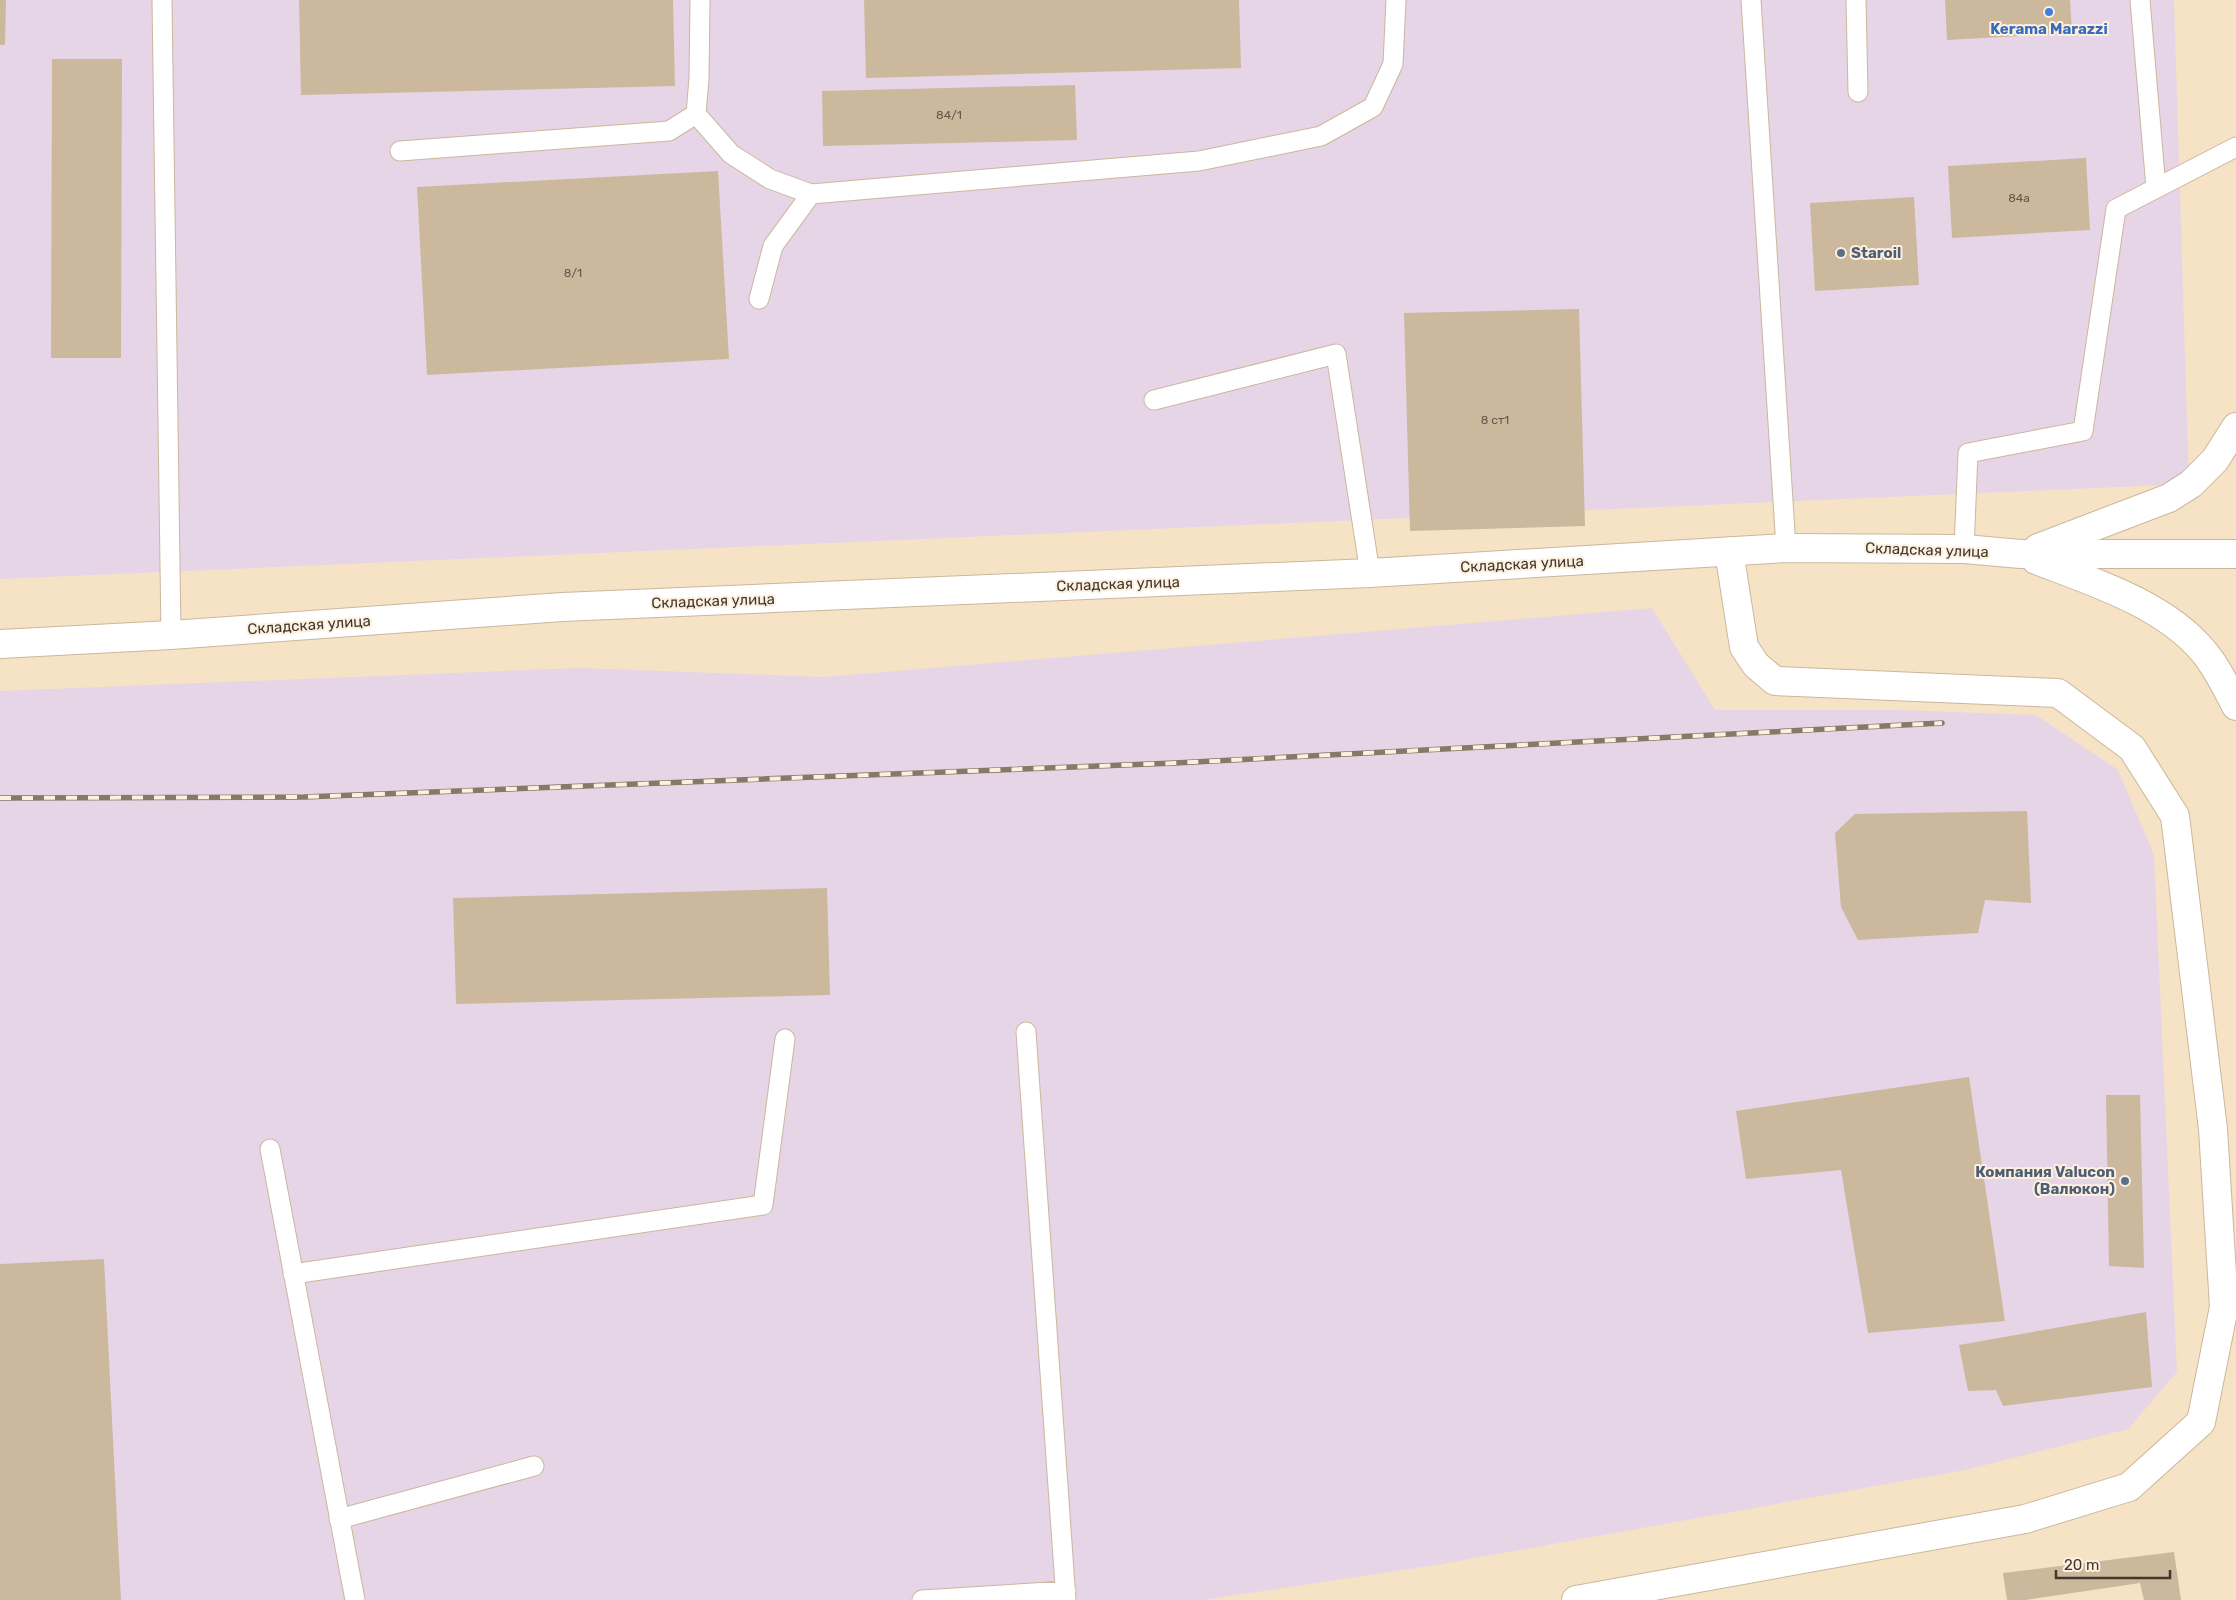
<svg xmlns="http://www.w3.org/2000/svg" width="2236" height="1600" font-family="Rubik,sans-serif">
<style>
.industrial{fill:#e6d5e6}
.building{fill:#ccb89d}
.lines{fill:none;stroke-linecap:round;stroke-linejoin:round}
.service-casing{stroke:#cbb79c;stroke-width:21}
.minor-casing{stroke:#cbb79c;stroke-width:30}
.service{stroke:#fff;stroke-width:19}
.minor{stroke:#fff;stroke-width:28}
.rail-casing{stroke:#867967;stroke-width:5.5}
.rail{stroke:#fdf0df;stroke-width:4;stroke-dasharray:11;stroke-linecap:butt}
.shop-dot{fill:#3f7fe0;stroke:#fdf0df;stroke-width:2}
.service-dot{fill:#5c6f8a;stroke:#fdf0df;stroke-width:2}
.labels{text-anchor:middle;stroke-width:4;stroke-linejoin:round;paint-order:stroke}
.number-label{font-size:12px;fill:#635849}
.shop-label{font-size:15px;font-weight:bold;fill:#366cbe;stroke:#fdf0df}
.service-label{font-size:15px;font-weight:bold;fill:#4e5e75;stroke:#fdf0df;text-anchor:start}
.street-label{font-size:15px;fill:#40382d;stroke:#fdf0df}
</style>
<rect width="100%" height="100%" fill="#f6e2c5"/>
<path class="industrial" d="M0,0H2174L2189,484L0,579Z
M1652,608L1715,710H1900L2036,715L2118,770L2154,855L2177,1372L2128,1429L1965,1470L1436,1565L1203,1600H0V691L579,668L824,677Z"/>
<path class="building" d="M0,0H6L5,45H0Z
M299,0H673L675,86L301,95Z
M864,0H1239L1241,68L866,78Z
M1945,0H2070L2072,33L1947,40Z
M52,59H122L121,358H51Z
M1075,85L1077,140L823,146L822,91Z
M2086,158L2090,230L1952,238L1948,166Z
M718,171L729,359L427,375L417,187Z
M1914,197L1919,285L1815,291L1810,203Z
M1579,309L1585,526L1410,531L1404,313Z
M2027,811L2031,903L1985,900L1978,933L1858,940L1841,907L1835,833L1855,814Z
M827,888L830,995L456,1004L453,898Z
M1969,1077L2005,1321L1868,1333L1841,1170L1746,1179L1736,1111Z
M2106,1095H2140L2144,1268L2109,1266Z
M104,1259L121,1600H0V1264Z
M2146,1312L2152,1387L2003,1406L1996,1390L1968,1391L1959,1345Z
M2174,1552L2181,1600H2144L2140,1583L2026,1600H2007L2003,1573Z"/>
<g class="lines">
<defs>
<path id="service" d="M162,0L171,635
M1751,0L1786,548
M1856,0L1858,92
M2140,0L2156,188
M696,114L731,154L770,179L811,194L1199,161L1321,136L1373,107L1393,64L1396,0
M400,151L669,131L696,114L699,78L700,0
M759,299L773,246L811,194
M1154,400L1336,354L1370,573
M1964,549L1968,453L2083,431L2116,209L2236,147
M1026,1032L1066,1600
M270,1149L355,1600
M293,1274L763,1205L785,1039
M339,1519L534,1466
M922,1600L1066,1591"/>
<path id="minor" d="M2038,548L2169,498L2191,484L2215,460L2236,427
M2036,560C2091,581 2164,604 2203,651C2217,667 2226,687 2236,706
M0,644L171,635L562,607L1370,573L1786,548L1964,549L2021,554H2236
M1576,1600L2025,1519L2129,1487L2201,1422L2224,1307L2213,1129L2175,816L2132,748L2058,693L1775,681L1756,665L1744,647L1729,551"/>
</defs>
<use href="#service" class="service-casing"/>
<use href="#minor" class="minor-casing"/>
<use href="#service" class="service"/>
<use href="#minor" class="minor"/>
<defs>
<path id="rail" d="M0,798L304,797L1175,763L1942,723"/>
</defs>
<use href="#rail" class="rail-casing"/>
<use href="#rail" class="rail"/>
</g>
<circle class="shop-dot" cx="2049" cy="12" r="5"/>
<g class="service-dot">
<circle cx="1841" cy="253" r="5"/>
<circle cx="2125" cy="1181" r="5"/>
</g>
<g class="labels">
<g class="number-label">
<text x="949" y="119">84/1</text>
<text x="2019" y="202">84а</text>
<text x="573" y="277">8/1</text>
<text x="1495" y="424">8 ст1</text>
</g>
<g class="shop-label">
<text x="2049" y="34">Kerama Marazzi</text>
</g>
<g class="service-label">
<text x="1851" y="258">Staroil</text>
<text x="2115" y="1177" text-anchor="end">Компания Valucon<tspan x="2115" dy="17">(Валюкон)</tspan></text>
</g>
<g class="street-label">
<text transform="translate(1927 550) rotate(2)" y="5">Складская улица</text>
<text transform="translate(1522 564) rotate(-3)" y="5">Складская улица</text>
<text transform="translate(1118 584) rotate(-2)" y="5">Складская улица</text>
<text transform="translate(713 601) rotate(-2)" y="5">Складская улица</text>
<text transform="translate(309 625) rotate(-4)" y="5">Складская улица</text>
</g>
</g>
<path d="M2056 1570v8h114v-8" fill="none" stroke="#40382d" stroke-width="2.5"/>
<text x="2064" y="1570" font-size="15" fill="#40382d" stroke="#fdf0df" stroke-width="4" paint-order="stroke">20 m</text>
</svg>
